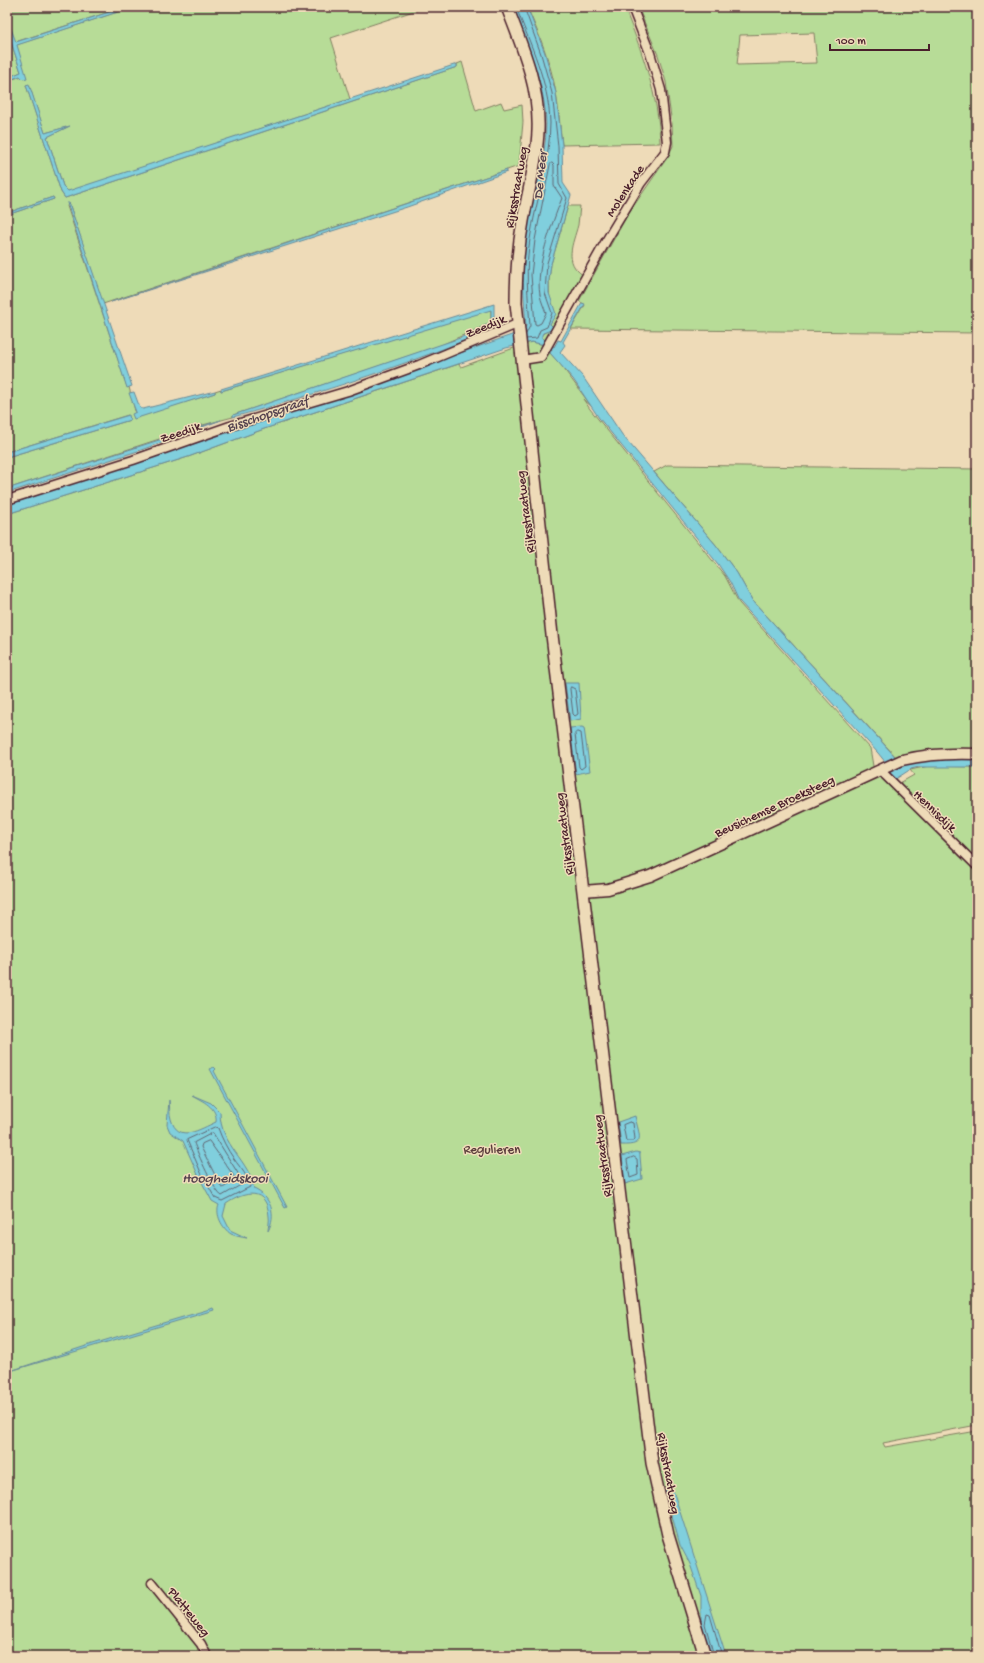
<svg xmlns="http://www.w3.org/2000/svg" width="984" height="1663" font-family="'Gochi Hand',sans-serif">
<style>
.green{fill:#b7dc97;stroke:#807e61;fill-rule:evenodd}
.water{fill:#80cfdd;stroke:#6a8996}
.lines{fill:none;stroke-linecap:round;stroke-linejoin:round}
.shore{stroke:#606572;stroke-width:1}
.minor-casing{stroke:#4a1f2b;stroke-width:11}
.tertiary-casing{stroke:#4a1f2b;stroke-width:13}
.secondary-casing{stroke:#4a1f2b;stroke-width:14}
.minor{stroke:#eedbb8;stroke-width:8}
.tertiary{stroke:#eedbb8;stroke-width:10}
.secondary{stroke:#eedbb8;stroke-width:11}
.labels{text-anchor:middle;stroke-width:3;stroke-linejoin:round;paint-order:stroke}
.street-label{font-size:13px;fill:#4a1f2b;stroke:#eedbb8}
.park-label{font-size:13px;fill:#5a3b3b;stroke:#eedbb8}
.water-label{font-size:14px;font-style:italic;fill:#55424f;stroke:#eedbb8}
</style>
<rect width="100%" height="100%" fill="#eedbb8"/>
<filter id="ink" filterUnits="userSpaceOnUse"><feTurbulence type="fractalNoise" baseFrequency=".025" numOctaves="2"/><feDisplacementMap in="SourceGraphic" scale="8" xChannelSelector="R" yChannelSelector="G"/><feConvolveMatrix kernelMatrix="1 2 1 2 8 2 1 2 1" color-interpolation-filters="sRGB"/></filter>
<g filter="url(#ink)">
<path class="green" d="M7,7H125L15,42L7,18Z
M133,7H426L331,38L350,99L71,191H67L63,186L47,137L67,127L45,133L29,85H26L61,192L65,198L457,67V64L462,62L476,111L501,102L504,109L522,105L523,122L519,166L103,304L69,203L67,206L127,387H129L135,411L134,418L215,393V391L221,389V391L491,309V323L441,345L233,415V417L199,426L7,489V457L130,420L128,415L7,452V215L54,199L53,197L7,213V81L22,76L16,45Z
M527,7H624C641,49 659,96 660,143L562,145C560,128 559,110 556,93C551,63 539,34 527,7Z
M638,7H977V333L571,329L585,305L579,301L628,214L667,158L673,146L672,124L666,82L658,55ZM814,33L817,63L737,65L740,35Z
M7,30L21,72L7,78Z
M568,206H580C579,212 579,219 578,225C573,244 563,262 583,275L547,341L542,338L541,335L553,327L550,324L549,280L551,264Z
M532,342L545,345L542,348L550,353L561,365L592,407L583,399L590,409L725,576L739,603L870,748L873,766L977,872V1425L883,1443L885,1447L977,1431V1656H7V514L188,457L264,429L459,364L461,367L514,348L524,346V344Z
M667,465L977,469V751C949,750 923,748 896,757L752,600L737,573L716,545L654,472Z
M929,766L977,767V867L898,784L914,775L910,770Z"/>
<path class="water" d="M125,7H133L17,45L27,78L23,79L20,76L7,81V78L21,72L7,30V18L16,42Z
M512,7H527L545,53L556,93L562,145L563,183L571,195L551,264L549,280V293L556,314L550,324L553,327L551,330L543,333L542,335V338L547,341L545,345L532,342L506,348L264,429L188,457L7,514V505L303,408L523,331L526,326C524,297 521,268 526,239C531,200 547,162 546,123C545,82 526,44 512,7Z
M457,64V67L65,198L61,192L26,85L29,84L45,133L70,126L47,137L63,186L68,191Z
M507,170V172L407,207L111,302Z
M53,197L54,199L7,215V213Z
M67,203H69L132,386L127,388Z
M582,303L585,304L563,342L565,345L560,352L583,377L623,436L716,545L737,573L752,600L901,763L939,758L977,759V767H919L911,769L894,780L886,773L890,768L878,753L739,601L730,582L718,564L599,418L573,379L550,353L552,349L549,347L551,345L554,347L558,340L561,341Z
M494,304V327C460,344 424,356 388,369C337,387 286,403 233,417V415L460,338L491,323V310L221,391V389Z
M215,391V393L134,419L132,414L136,412L129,393L134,392L140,408L143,409Z
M129,415L130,420L7,457V452Z
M221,420L141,450L7,493V489Z
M565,683H579L581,719L570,721Z
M582,727L584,728L590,771L576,774L570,728Z
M214,1067L216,1069L214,1071L287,1207L285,1208L210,1069Z
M192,1095L211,1103L220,1112C220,1146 250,1160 254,1189C271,1197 277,1214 268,1231C268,1227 270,1221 269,1216C267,1187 245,1191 226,1204L223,1216L230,1230L247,1238C241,1237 235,1236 231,1234C222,1228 215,1214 219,1205L212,1201L199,1177L183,1141L170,1132L167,1125L169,1100C170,1106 169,1113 171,1119C178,1144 200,1129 216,1122C218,1107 202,1101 192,1095Z
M635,1116C639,1136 647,1146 621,1145L618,1122Z
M636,1152L640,1153V1156L642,1179L625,1184L622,1156Z
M213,1308L214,1310L7,1372L86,1346Z
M672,1487L726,1656H710L701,1625V1596L690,1564L680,1545L665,1490Z"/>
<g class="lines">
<path class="shore" d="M516,7C530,44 549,82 550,123C550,162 536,200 530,239C525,268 528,297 530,326L526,334
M524,7L541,54L552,93L558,146L559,184L567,198L547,263L545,293L552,313L547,327L540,330L537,338L526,339
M552,163L554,165V186L562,198C552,224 535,267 540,295C541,301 544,307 546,313L541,323L537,325L535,324L531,275L535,240L550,165Z
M571,687L575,689L578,714L575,716L573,714L570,689Z
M577,732L581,733L585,766L581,769L579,767L575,734Z
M630,1122L633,1123L635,1139L633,1141H626L623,1125Z
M215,1127L218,1128C222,1139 227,1149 234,1159C241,1169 248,1175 250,1187L222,1201L215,1198L202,1175L187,1140Z
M213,1133L244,1183L222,1196C215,1193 197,1152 194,1143Z
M209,1141L236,1179L223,1188L221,1187L201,1147L202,1144Z
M634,1157L637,1159L638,1175L630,1178L627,1160Z
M714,1656L705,1624L707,1614L710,1615L722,1656"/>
<defs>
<path id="minor" d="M522,360L541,357L606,241L641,183L665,152L667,142L661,90L650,53L632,7
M7,500L133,460L230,426L348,391L419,365L517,324
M880,770L977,866
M152,1583L201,1644L207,1656"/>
<path id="tertiary" d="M583,891L608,889L650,876L902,760C927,754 951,753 977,754"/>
<path id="secondary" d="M507,7C522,46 540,88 538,131C537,161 528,191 523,221C518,248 516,275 516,303L552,635L652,1463L668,1535L705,1656"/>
</defs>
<use href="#minor" class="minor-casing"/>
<use href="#tertiary" class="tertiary-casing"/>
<use href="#secondary" class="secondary-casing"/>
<use href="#minor" class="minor"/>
<use href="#tertiary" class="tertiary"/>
<use href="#secondary" class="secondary"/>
</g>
</g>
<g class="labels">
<g class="street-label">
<text transform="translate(515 187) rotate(-80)" y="5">Rijksstraatweg</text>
<text transform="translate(624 190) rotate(-57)" y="5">Molenkade</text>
<text transform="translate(485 325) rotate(-23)" y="5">Zeedijk</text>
<text transform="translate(180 431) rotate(-19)" y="5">Zeedijk</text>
<text transform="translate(524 512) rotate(-97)" y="5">Rijksstraatweg</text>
<text transform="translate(774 805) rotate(-25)" y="5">Beusichemse Broeksteeg</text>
<text transform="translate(936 810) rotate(44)" y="5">Hennisdijk</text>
<text transform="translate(563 834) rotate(-97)" y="5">Rijksstraatweg</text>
<text transform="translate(601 1156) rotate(-97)" y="5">Rijksstraatweg</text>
<text transform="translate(670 1473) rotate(80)" y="5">Rijksstraatweg</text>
<text transform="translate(190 1611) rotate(51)" y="5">Platteweg</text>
</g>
<g class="park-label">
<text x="492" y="1153">Regulieren</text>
</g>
<g class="water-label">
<text transform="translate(539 175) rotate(-84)" y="5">De Meer</text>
<text transform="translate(267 413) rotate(-19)" y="5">Bisschopsgraaf</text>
<text x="225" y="1182">Hoogheidskooi</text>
</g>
</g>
<rect width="984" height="1663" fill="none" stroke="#eedbb8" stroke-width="24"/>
<rect x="12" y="12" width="960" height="1639" fill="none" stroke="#4a1f2b" stroke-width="1.5" filter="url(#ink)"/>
<path d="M830 44v6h99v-6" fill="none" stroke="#4a1f2b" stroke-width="2"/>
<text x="836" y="44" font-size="12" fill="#4a1f2b" stroke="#eedbb8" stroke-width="3" paint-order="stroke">100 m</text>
</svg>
